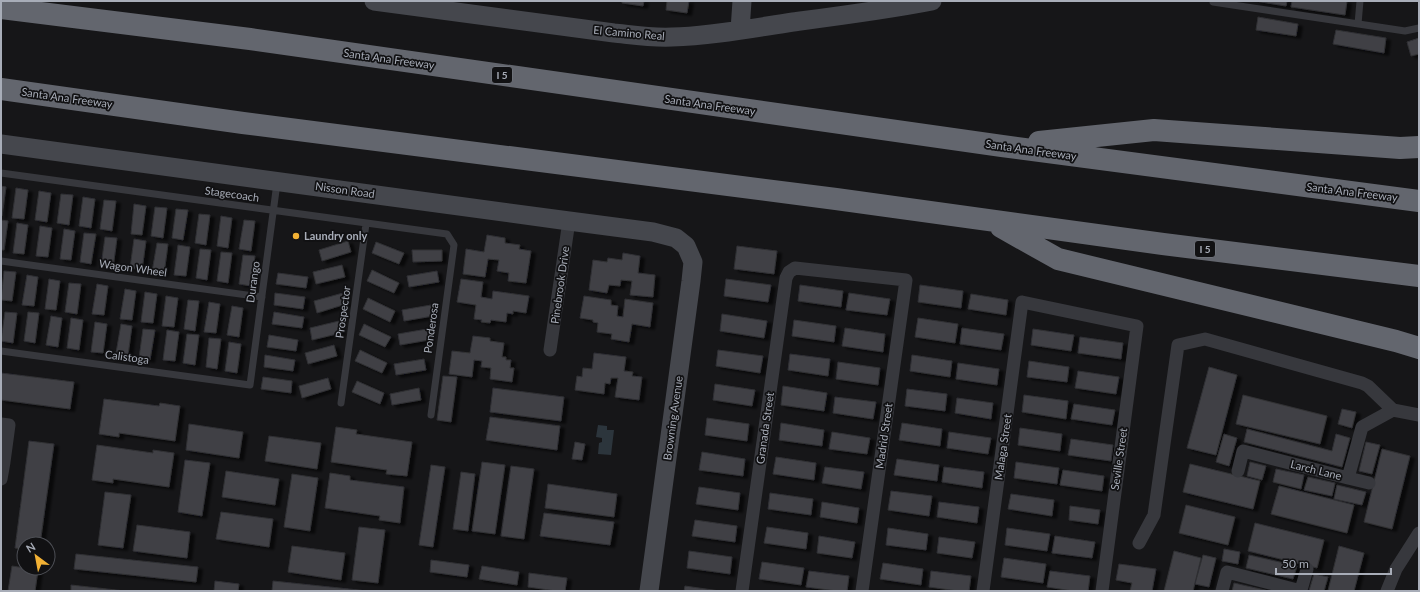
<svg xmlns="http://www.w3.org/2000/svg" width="1420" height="592" font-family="Lato,sans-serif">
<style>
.water{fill:#2c353c}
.building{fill:#404145;stroke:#303034;filter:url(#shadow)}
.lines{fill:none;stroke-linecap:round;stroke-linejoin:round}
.lane{stroke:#37383d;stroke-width:7}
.street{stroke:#37383d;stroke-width:13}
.secondary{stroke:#45474d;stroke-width:19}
.highway{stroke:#63666e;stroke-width:22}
.poi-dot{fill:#f2b134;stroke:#111113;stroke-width:1.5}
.labels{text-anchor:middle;stroke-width:3.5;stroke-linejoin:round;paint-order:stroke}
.shield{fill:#111113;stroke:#7b7e86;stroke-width:1}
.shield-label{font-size:10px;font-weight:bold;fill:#a8adb8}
.street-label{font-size:11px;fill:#a8adb8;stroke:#111113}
.poi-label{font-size:11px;font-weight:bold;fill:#a8adb8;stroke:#111113;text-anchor:start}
</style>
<defs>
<filter id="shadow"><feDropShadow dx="4.5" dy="2.5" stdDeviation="1" flood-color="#0009"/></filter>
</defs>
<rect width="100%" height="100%" fill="#161618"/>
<path class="water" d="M598,425L607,426V430H614L611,455L598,454L599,443L602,442V438L596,437Z"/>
<path class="building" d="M622,1H644L643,6L622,3Z
M667,1H689L687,13L666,10Z
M1255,1H1287L1286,6Z
M1292,1H1347L1345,15L1291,7Z
M1258,17L1298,24L1296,36L1256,30Z
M1336,30L1386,38L1384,53L1333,44Z
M1419,38V54L1411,56L1407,42Z
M1,186L6,187L2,216H1Z
M16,188L28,190L24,219L12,218Z
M39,191L51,193L47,222L35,220Z
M61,194L73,195L69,225L57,223Z
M83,197L95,199L91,228L79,226Z
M104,200L116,201L112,231L100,229Z
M134,204L146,206L142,235L131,234Z
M155,207L167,208L163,238L151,236Z
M176,209L188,210L183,240L172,238Z
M199,214L210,215L206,245L195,243Z
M221,216L232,218L228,248L217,246Z
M1,220L8,221L4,250H1Z
M244,220L255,221L251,251L239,249Z
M17,223L28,225L24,254L13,253Z
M40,226L52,228L48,257L36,256Z
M64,229L75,231L71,260L60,259Z
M84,233L96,234L91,264L80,262Z
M487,235L505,238V243L520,245L519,249L531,251L526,283L508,281L509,273L497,271L499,260L488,259L485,277L463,274L466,249L484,252Z
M105,237L117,238L113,268L101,266Z
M134,239L146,241L142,270L130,268Z
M348,241L351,252L322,261L319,250Z
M376,242L404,253L399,264L372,253Z
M157,243L168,244L164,274L152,272Z
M178,245L190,247L186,276L174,275Z
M737,246L777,251L774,274L734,269Z
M200,249L211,250L207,280L196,278Z
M412,250H442V261L413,262Z
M221,252L232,253L228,283L217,281Z
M623,253L640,256L638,273L655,275L653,297L630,295L632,281L621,280L620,286L609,285L607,293L589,290L593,260L607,262L608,258L622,260Z
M243,255L255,256L251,286L239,284Z
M342,265L345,277L316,284L313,272Z
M372,270L399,283L394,293L367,281Z
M4,271L16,272L12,301L1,300Z
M437,271L439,282L409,287L407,276Z
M278,273L308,277L306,288L276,284Z
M27,275L38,277L34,306L22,305Z
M49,279L60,281L56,310L45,309Z
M461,279L483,282L481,297L492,299L493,291L529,296L526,313L513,311V314L507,313L506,322L491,320L490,323L481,322L482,320L474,319L476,305L457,302Z
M726,279L771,285L768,302L724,296Z
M69,283L81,284L77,314L65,312Z
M97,284L108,286L104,315L92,314Z
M800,285L843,291L841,307L798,301Z
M920,285L963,291L961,308L918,302Z
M125,289L136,291L132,320L120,319Z
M145,292L157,294L153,323L141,322Z
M275,293L305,297L303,309L274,305Z
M343,293L346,304L317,313L314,301Z
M849,293L890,299L887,315L846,310Z
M971,294L1008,300L1006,315L968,309Z
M166,296L178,298L174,327L162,326Z
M584,296L611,300V305L618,306L617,316L623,317L625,299L653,303L650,327L632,324L629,342L611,339L612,334L597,332L598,323L593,322V320L580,318Z
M368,298L395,311L390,322L363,309Z
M188,300L199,301L195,331L184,329Z
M209,302L220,304L216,333L204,332Z
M431,305L433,316L404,321L402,310Z
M232,306L243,308L239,337L227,335Z
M5,312L17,313L13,343L1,341Z
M28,312L39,313L35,343L24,341Z
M274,312L304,317L302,328L272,324Z
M722,314L767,321L764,338L720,331Z
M51,316L62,318L58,347L46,345Z
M71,318L83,320L79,350L67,348Z
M918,318L958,324L955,343L915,337Z
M794,320L836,326L834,342L792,336Z
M339,321L341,333L312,340L310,328Z
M95,322L107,324L103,353L91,352Z
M121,324L132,326L128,355L116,353Z
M364,324L391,337L385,347L359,335Z
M845,328L885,334L883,352L842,346Z
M962,328L1004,334L1001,350L960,344Z
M143,329L155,330L150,360L139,358Z
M427,329L429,340L400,345L398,334Z
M1033,329L1074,335L1071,351L1031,345Z
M167,330L179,332L175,361L163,360Z
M187,334L199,335L195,365L183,363Z
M269,335L298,340L296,351L267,347Z
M473,336L490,338V341L504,343L502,357H506V360H511L510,368H514L512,382L490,379L491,368L481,367L482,361L474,360L472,377L449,374L452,351L470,353Z
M1080,337L1123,343L1121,359L1078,353Z
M209,338L221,339L217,369L206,367Z
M229,342L241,344L237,373L225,371Z
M334,345L337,356L308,364L305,353Z
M360,350L387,363L382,373L355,361Z
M718,350L763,356L760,373L716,366Z
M594,353L626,357L624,371L633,372L632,376L642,377L639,400L615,397L618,378H611L610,384L605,383L604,394L575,390L577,376L582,377L583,368L592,369Z
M790,354L830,359L828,376L788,370Z
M265,355L295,360L293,371L264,367Z
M912,355L952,361L950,377L910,371Z
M424,359L426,370L396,375L394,364Z
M1029,361L1069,367L1067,382L1027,377Z
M838,362L880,368L878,385L836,379Z
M958,363L999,369L997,385L956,379Z
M1209,367L1237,375L1216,455L1187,448Z
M1078,371L1119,377L1116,394L1075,388Z
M1,373L74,382L70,409L1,400Z
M443,376L457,377L451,422L437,420Z
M263,377L292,381L291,393L261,389Z
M328,378L331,389L302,398L299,386Z
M357,381L384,393L380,404L352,392Z
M715,384L755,390L752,406L713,400Z
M783,386L827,393L824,411L781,405Z
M419,388L421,400L392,405L390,394Z
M493,388L564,397L561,421L490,412Z
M907,389L947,394L945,411L905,406Z
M1024,395L1068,401L1066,419L1022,412Z
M1243,395L1327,416L1320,444L1236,424Z
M835,397L876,402L873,419L833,413Z
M957,398L993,403L991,419L955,413Z
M104,399L159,406L160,403L180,406L175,441L119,433V437L99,434Z
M1074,404L1115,410L1112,425L1071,419Z
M1342,409L1356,412L1352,428L1338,424Z
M490,417L560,426L557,450L486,440Z
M707,418L749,424L747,441L705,435Z
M781,423L824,430L822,446L779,440Z
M902,423L942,429L940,446L899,440Z
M189,424L243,432L239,458L186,450Z
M336,427L357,430L356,434L412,442L407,476L386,474L387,470L331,462Z
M1020,428L1062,434L1060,451L1018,445Z
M1247,429L1332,451L1336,434L1350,438L1342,467L1244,442Z
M832,432L870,438L867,454L829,449Z
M949,432L991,438L988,454L947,448Z
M1224,434L1237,438L1229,466L1216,462Z
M269,436L321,443L317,469L265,461Z
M1071,439L1113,445L1111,461L1068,455Z
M29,441L54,444L40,544H24V549L15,548Z
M575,442L585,444L582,460L572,459Z
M1366,442L1380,445L1372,474L1359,471Z
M97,445L153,453V450L174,453L169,487L113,479V483L92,480Z
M1382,449L1410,456L1392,529L1364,522Z
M702,452L745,459L743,476L699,470Z
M776,457L816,463L814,480L773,474Z
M897,459L939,465L937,481L894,475Z
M185,460L210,463L202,516L178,512Z
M482,462L505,465L495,534L472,531Z
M1016,462L1059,468L1057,484L1014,478Z
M1250,462L1266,466L1262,480L1247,476Z
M1190,464L1260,481L1253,509L1183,492Z
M431,465L445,467L433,547L419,545Z
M511,466L534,469L524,539L501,536Z
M825,467L864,472L861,489L822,483Z
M944,467L984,472L982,488L942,482Z
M1276,469L1304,475L1301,489L1273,482Z
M1063,470L1104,476L1102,491L1060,485Z
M226,471L279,479L275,505L222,497Z
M461,472L475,474L468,531L453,529Z
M330,473L350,476V480L404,487L400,523L379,520L380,516L325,508Z
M292,474L318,478L310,531L284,527Z
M1308,477L1335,483L1332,496L1304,490Z
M548,484L617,494L614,517L545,508Z
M1337,485L1366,492L1362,505L1334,499Z
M1279,486L1354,505L1347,533L1271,514Z
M699,487L740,493L738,510L696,504Z
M891,491L932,496L929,516L888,510Z
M105,492L131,495L123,548L98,545Z
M770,493L813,499L811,515L768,509Z
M1011,494L1054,500L1052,516L1008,509Z
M822,502L859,508L857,523L820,517Z
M939,502L979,507L977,523L937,517Z
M1186,505L1235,517L1228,545L1179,533Z
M1070,506L1100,510L1098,524L1069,520Z
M221,512L273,519L269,547L216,539Z
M544,513L614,522L610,545L540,536Z
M695,520L737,526L735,542L692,536Z
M1255,523L1324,540L1317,568L1248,551Z
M137,525L190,532L187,558L133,551Z
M359,527L385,530L378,583L352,580Z
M767,527L808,533L806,549L764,543Z
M888,528L928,534L926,550L886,545Z
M1007,528L1050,534L1047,551L1005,545Z
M819,536L855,542L852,558L817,553Z
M1055,536L1095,542L1092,558L1052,553Z
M939,537L975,542L972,558L937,553Z
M292,546L345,553L341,580L288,572Z
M1339,546L1364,553L1354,591H1328Z
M1224,549L1240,552L1238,564L1222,561Z
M689,551L732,557L730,574L687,568Z
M1174,551L1201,558L1193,591H1164Z
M76,554L198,567L196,582L74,569Z
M1203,555L1216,558L1209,587L1195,584Z
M1249,555L1297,566L1293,579L1246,568Z
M1004,558L1046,564L1043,583L1001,577Z
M431,560L469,565L467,577L430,572Z
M762,562L804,568L801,585L759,579Z
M883,563L923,569L921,585L880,579Z
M1119,564L1156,569L1152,591H1130L1132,583L1116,580Z
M12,566L38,570L35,591H8Z
M482,566L519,572L517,585L479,579Z
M809,571L849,576L847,591H837L806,587Z
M931,571L971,576L969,591H958L929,587Z
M1050,571L1090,576L1088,591H1073L1047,587Z
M529,573L567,578L565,591H556L528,587Z
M1314,574L1328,577L1324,591H1309Z
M215,581L239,584L238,591H214Z
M273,581L368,591H272Z
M1234,583L1269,591H1232Z
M71,585L125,591H71Z
M685,586L720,591H684Z"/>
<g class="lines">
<path class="lane" d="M1213,2L1405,31L1419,28
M1358,24L1360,1
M1,173L447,234L454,245L431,415
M1,261L262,297
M1,351L250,385L277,183
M341,403L366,224"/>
<path class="street" d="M550,350L569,221
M1393,410L1419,415
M1,424L9,425L4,462L1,461
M1238,471L1243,451L1348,478L1362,427L1393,410
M1348,478L1369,483
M1,479L4,462
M1139,543L1154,515L1178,345L1205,339L1362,383L1368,386L1393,410
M1301,590L1307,569
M742,591L786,278L789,272L795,268L906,280L862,591
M983,591L1022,302L1137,326L1102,591
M1222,591L1227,572L1301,591
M1387,591L1396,569L1419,533"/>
<path class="secondary" d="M374,1L614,33C633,35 652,38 672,37C712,36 753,28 793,22C839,16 886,10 932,1
M740,30L742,1
M1,144L569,221L653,232L676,238L686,246L693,262L691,281L649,591"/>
<path class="highway" d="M1,8L250,39L1002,146L1419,201
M1,89L243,123L836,199L1163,244L1419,276
M1039,142L1154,130L1400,148L1419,147
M1001,227L1058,259L1396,341L1419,348"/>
</g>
<circle class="poi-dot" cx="296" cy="236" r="4"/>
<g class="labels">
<g class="shield">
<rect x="492" y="67" width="20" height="16" rx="3"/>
<rect x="1195" y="241" width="20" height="16" rx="3"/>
</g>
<g class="shield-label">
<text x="502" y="79">I 5</text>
<text x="1205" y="253">I 5</text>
</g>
<g class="street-label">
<text transform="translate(629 33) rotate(5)" y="4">El Camino Real</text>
<text transform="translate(389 59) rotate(8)" y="4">Santa Ana Freeway</text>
<text transform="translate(67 98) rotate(8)" y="4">Santa Ana Freeway</text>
<text transform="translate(710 105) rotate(8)" y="4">Santa Ana Freeway</text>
<text transform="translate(1031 150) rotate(8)" y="4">Santa Ana Freeway</text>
<text transform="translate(345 190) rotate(8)" y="4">Nisson Road</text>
<text transform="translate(1352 192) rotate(7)" y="4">Santa Ana Freeway</text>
<text transform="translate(232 194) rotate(8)" y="4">Stagecoach</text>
<text transform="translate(133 268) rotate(8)" y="4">Wagon Wheel</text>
<text transform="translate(253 282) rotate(-82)" y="4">Durango</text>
<text transform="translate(560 285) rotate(-82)" y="4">Pinebrook Drive</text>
<text transform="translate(343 312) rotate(-82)" y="4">Prospector</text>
<text transform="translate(431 328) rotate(-82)" y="4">Ponderosa</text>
<text transform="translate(127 357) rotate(8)" y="4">Calistoga</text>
<text transform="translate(673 418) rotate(-82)" y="4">Browning Avenue</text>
<text transform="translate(765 428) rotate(-82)" y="4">Granada Street</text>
<text transform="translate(884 436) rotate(-82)" y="4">Madrid Street</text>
<text transform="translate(1003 447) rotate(-82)" y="4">Malaga Street</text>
<text transform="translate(1119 459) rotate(-82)" y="4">Seville Street</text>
<text transform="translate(1316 470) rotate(14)" y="4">Larch Lane</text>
</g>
<g class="poi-label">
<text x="304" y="240">Laundry only</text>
</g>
</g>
<rect width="1420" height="592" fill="none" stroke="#a8adb8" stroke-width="4"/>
<g transform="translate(36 556) rotate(328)"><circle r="19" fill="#111113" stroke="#4d4f55"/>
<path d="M0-3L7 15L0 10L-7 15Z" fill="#f2b134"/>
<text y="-6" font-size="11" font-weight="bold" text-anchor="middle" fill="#a8adb8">N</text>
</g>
<path d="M1276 568v6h115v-6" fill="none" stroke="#a8adb8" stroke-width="2"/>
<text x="1282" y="568" font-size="12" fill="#a8adb8" stroke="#111113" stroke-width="3" paint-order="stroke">50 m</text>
</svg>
